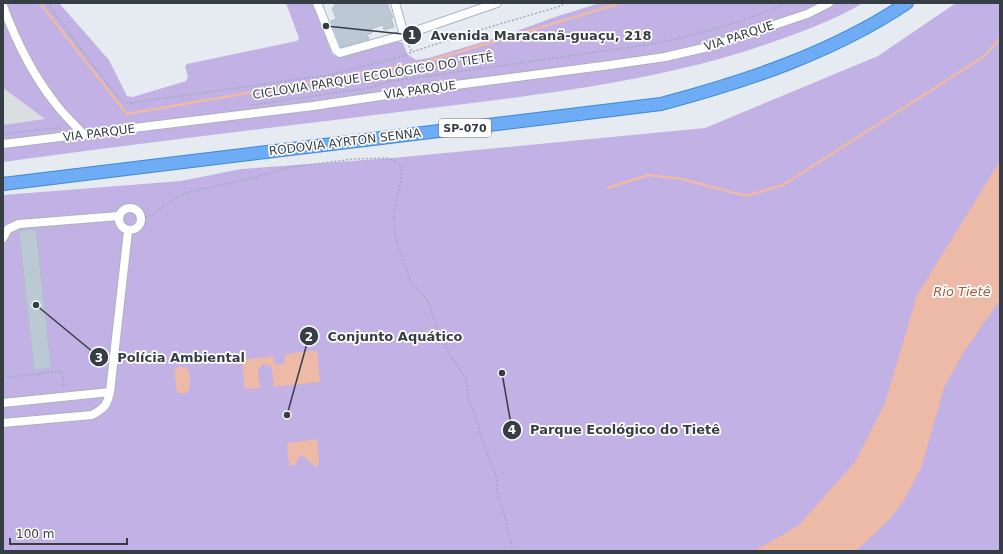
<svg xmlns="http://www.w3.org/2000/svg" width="1003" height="554" font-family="'DejaVu Sans',sans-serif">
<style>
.green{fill:#c2b1e4}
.parking{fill:#dbdee0}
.water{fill:#ecbaa6}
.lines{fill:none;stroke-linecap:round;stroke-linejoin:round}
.stream{stroke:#ecbaa6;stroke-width:2.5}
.building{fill:#bcc8d3;stroke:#b0bfce}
.minor-casing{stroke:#aab3bd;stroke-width:10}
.highway-casing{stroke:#3e88d5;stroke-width:14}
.path{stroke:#9cacbe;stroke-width:1.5;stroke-dasharray:2 2;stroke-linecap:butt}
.minor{stroke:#fff;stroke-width:8}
.highway{stroke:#6eacf6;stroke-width:12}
.labels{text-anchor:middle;stroke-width:3.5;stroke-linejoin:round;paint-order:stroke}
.shield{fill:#fff;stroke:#72787d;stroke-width:1}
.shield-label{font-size:11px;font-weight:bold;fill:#363e45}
.street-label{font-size:12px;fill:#363e45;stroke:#fff}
.water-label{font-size:13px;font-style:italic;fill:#ab5835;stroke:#fff}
.leader{fill:none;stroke:#363e45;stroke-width:1.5}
.callout-dot{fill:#363e45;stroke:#fff;stroke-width:1.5}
.mark-label{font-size:12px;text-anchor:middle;font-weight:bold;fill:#fff}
.callout-label{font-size:13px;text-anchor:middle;font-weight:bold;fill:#363e45;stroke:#fff;stroke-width:3.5;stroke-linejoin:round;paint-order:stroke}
</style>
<rect width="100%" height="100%" fill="#e6ebf2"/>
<path class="green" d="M3,3H59L109,60L127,96L133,97L186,81L188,77L185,66L187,64L297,41L299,38L286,3H313L332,54L337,57L397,41L403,43L407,54L416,60L429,58L509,34L552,18L600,3H863C834,20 802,32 770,43C656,83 534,95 415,110C278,127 140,143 3,162Z
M956,3H1000V551H3V195L181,181L241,169L393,158L705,128L878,56Z"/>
<path class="parking" d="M3,88L29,107L45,119L3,125Z"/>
<path class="water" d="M1000,161V300L965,350L945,385L921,468L903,502L888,521L856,551H754L799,525L855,462L885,403L917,295Z
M317,350L320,382L274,387L272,368L268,364L262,365L258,370L260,388L245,389L242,360L273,356L274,362L277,365L283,364L285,360V354Z
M180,366L187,368C190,376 192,385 187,393L182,394L177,392L174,370Z
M317,439L319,462L318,466H314L302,455L297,460L296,465H289L287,443Z"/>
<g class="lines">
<path class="stream" d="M40,3L127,114L426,62L621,3
M608,188L648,175L682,179L746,196L783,185L983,57L1000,39"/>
</g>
<path class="building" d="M334,3H387L393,18H391L394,27L384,30L383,25L371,29L372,33L367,35L369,39L341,47L331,21L336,19L332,8L335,7Z
M36,229L51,368L34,370L19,231Z"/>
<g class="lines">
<defs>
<path id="minor" d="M317,3L336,50L340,53L404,35L497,3
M395,3L404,35
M3,6C16,41 32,74 55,103C63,114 74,124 84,135
M3,144L313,106L448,86L610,65L665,57L708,47L807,14L829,3
M119 219a11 11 0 1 1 22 0a11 11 0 1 1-22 0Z
M3,238L8,229L19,224L119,216
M3,403L110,392
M3,423L92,415C105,408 107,405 110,392L128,231"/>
<path id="highway" d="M3,184L661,104C747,81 832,53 907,3"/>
</defs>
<use href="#minor" class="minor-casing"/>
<use href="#highway" class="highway-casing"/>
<path class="path" d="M47,3L111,89L123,102L131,103L328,75L398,58L412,52
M407,42L412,52L473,32L561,6L564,3
M252,105L374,87L387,82L652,44C698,35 744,22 787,3
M3,134L36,130L60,128
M141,218L152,215L177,197L189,192L252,178L291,167L354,159L387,158L393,160L398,163L401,168L402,175L394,214L395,236L408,275L412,284L418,289L429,303L433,319L449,354L466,379L469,402L476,416L482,441L496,475L498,497L503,510L512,547V551
M3,378L62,371L64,388"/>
<use href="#minor" class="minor"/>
<use href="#highway" class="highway"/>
</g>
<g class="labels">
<rect class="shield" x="439" y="119" width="52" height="18" rx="3"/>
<g class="shield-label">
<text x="465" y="132">SP-070</text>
</g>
<g class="street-label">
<text transform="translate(739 36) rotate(-18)" y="4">VIA PARQUE</text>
<text transform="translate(373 76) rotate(-9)" y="4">CICLOVIA PARQUE ECOLÓGICO DO TIETÊ</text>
<text transform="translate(420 90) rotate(-8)" y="4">VIA PARQUE</text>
<text transform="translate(99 133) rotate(-7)" y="4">VIA PARQUE</text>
<text transform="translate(345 142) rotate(-7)" y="4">RODOVIA AYRTON SENNA</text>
</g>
<g class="water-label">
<text x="962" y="296">Rio Tietê</text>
</g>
</g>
<path class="leader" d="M326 26L412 35M287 415L309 336M36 305L99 357M502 373L512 430"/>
<g class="callout-dot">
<circle cx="326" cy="26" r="4"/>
<circle cx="287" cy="415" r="4"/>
<circle cx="36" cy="305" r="4"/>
<circle cx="502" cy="373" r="4"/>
<circle cx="412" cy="35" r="10"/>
<circle cx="309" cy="336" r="10"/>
<circle cx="99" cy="357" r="10"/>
<circle cx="512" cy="430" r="10"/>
</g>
<g class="mark-label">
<text x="412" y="39">1</text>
<text x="309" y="341">2</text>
<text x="99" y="362">3</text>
<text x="512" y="434">4</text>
</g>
<g class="callout-label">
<text x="541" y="40">Avenida Maracanã-guaçu, 218</text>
<text x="395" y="341">Conjunto Aquático</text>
<text x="181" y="362">Polícia Ambiental</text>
<text x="625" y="434">Parque Ecológico do Tietê</text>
</g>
<rect width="1003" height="554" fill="none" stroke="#363e45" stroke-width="8"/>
<path d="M10 538v6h117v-6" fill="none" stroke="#363e45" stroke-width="2"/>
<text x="16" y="538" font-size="12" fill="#363e45" stroke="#ffffff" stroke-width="3" paint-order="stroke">100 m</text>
</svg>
